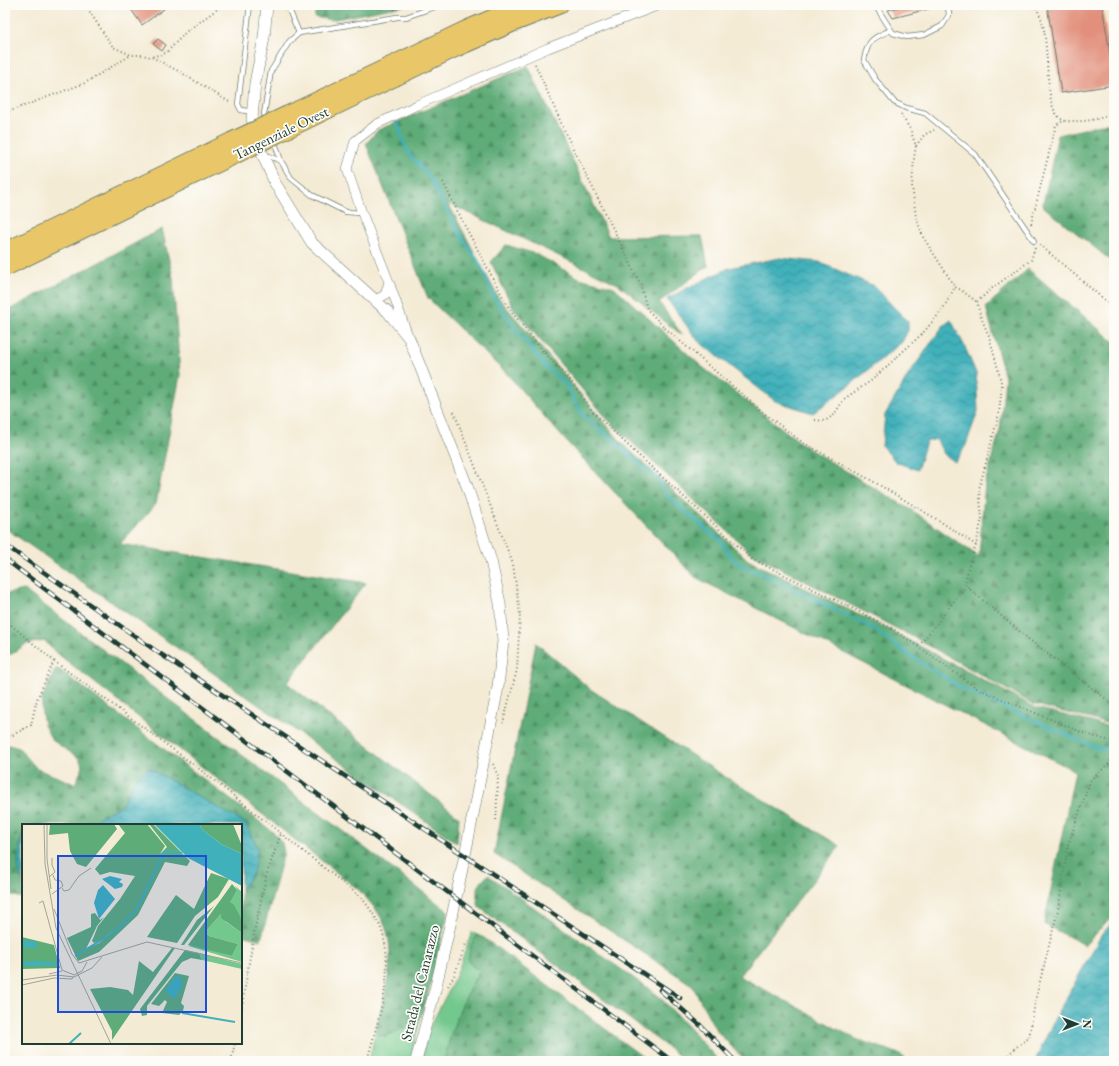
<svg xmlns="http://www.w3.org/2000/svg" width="1119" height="1066" font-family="'EB Garamond',serif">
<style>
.green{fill:#73c88d;stroke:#498260}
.forest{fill:url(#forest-firs);stroke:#3e7456}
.water{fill:url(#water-waves);stroke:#307677}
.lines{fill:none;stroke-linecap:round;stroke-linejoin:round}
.stream{stroke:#40b0ba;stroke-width:3}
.building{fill:#e2907d}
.service-casing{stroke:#6a7a6c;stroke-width:6}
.minor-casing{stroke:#6a7a6c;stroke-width:10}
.tertiary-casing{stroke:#6a7a6c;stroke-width:12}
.motorway-casing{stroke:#6a7a6c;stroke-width:18}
.path{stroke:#6a7a6c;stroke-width:2;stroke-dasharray:1 3;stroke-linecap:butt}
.service{stroke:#fff;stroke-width:4.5}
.minor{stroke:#fff;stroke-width:9}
.tertiary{stroke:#fff;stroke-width:11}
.motorway{stroke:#e9c769;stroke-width:16}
.rail-casing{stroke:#1f3d34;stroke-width:4.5}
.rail{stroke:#fdfcf7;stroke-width:3;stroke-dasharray:9;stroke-linecap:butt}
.motorway-bridge-casing{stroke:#6a7a6c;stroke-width:18;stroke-linecap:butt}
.motorway-bridge{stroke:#e9c769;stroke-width:16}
.labels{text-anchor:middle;stroke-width:3.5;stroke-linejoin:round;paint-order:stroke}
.street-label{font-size:15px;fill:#1f3d34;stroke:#fdfcf7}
.inset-river{fill:none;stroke:#40b0ba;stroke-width:2}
.inset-road{fill:none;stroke:#9fa595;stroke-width:1}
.view{fill:#1d4ed8;fill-opacity:0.15;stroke:#1d4ed8;stroke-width:2}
.inset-edge{fill:none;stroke:#1f3d34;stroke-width:2}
</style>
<defs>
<pattern id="forest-firs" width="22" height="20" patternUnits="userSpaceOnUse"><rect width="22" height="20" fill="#5eac78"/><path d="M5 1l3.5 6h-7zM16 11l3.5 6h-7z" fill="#4d8d63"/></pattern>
<pattern id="water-waves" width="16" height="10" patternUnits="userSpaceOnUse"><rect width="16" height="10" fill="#40b0ba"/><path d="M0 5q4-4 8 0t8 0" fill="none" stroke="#359098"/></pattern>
</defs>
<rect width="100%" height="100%" fill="#fdfcf7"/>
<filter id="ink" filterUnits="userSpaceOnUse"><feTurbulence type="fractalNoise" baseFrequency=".025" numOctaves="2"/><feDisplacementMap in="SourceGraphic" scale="8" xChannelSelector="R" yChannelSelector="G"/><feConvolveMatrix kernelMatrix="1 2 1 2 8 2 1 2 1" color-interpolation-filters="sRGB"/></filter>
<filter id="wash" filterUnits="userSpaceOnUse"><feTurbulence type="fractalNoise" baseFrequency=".012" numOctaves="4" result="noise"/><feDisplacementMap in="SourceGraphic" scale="16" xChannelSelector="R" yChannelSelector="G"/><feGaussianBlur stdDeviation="0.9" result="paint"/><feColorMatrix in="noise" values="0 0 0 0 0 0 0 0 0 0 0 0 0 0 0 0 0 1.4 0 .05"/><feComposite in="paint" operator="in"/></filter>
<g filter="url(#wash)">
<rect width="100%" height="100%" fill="#f4ebd5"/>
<path class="green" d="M472,932L477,935L471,945L472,966L480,970C463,999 451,1029 444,1061H421L428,1031L456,976Z
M421,1016L410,1061H369L375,1034L386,1036L404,1028Z"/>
<path class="forest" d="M315,5H407L331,20L315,17Z
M528,66L609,237L702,236L708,266L659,302L682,335L618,284L448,203L498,297L623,444L748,560L878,624L1036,708L1114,728V915L1085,945L1044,924L1075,771L695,577L566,441L507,374L428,298L366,144L378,130Z
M1114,122V263L1044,207L1043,204L1058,135Z
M162,229L173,278L180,375L156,504L120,544L366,583L287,683L459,817L457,843L5,528V312Z
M506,245L536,254L579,278L614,287L701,366L809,449L913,511L979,557L985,483L1000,430L1005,378L986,307L1028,269L1114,342V725L1033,704L917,639L751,553L609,421L513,308L491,262Z
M24,590L448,911L431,983L421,1016L404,1028L386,1036L375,1034C383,999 400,954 382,919C376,908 367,899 359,890L53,650L45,641L26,644L12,654H5V594Z
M536,643L590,689L724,776L840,846L739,976L856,1039L897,1053L909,1061H745L716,1030L692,985L494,854Z
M56,669L60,670L273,832L282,843L284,852L261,940L241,935V890L253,873L245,823L149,768L136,778L122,805L98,818L96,825H23V832L18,856L20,878L23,881V898L10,895C8,888 8,881 5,875V744L19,748L37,769L75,784L83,767L79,758L52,740L44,725L42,713V698Z
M488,875L659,996L719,1061H686L479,907C475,891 476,887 488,875Z
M477,935L484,938L648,1061H579L576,1059L574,1061H444C451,1029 463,999 480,970L472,966L468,958L471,945Z"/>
<path class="water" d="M780,258L819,262L874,286L908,322V330L902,342L849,386L813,413L775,401L698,341L667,299L687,288L729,268Z
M951,320L964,345L976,373L978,411L966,445L955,462L944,454L936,439L926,442L917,470L896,462L882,446L885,415L909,374L943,326Z
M149,768L245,823L258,849L253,873L241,890V825H96L98,818L122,805L136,778Z
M23,832V881C14,870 20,844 23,832Z
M1114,921V1061H1035L1054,1020L1102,934Z"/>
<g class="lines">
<path class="stream" d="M397,122L407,151L430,178L455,226L481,266L493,296L513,326L545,366L565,384L583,415L658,479L668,496L709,532L719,539L730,555L741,566L760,573L872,628L915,659L961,688L1092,746L1100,749L1114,747"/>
</g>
<g id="blocks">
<path class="building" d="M128,5H162L164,9L142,25Z
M907,5H935L936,7L893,18L888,10Z
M1047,5H1102L1114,77V85L1061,93Z
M158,39L166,45L162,51L153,44Z"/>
</g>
</g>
<g filter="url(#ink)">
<use href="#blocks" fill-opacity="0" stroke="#6a7a6c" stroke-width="1"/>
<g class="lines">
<defs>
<path id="service" d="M250,5L238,104L241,110L253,112
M287,5L299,33
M875,5L893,33L907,37L924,35L942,26L949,15L948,5
M891,30C873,38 868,39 864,60L875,79L894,102L906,108L925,113L975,154L1034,241
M267,122L264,114L271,71L289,42L299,33L397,17H406L440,5
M274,140L281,161L291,178L312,195L346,212L362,213
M264,154L281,161"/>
<path id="minor" d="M375,300L385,295L389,282
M407,333L389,282L362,213L347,169L355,141L377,124L417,105L548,48L659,5"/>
<path id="tertiary" d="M267,5L264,38L255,83L252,119L262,153L275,183L312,243L388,312L409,338L467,486L491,561L500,603L503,641L498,687L467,845L453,912L436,986L416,1061"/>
<path id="motorway" d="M288,114L466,29L522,5
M291,128L455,49L514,23L560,5
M5,251L231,141
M5,268L236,155"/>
</defs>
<use href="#service" class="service-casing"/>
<use href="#minor" class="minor-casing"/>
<use href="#tertiary" class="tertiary-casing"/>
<use href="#motorway" class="motorway-casing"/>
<path class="path" d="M85,5L113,47L131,55H143L151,57L166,53L187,31L223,5
M394,5L395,11
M1033,5C1056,24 1038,109 1063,120C1066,122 1072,121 1075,121C1088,122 1103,118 1114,113
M152,57L182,73L231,103
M535,64L567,136L640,283L647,309L665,328L765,414L802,442L876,483L938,520L976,545
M5,113L85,83L131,55
M901,114L910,129L916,146L914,158L912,186L916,217L923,237L955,287L961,290L977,302
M916,146L924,135L934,130
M443,182L466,228L510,310L543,351L570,380L593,412L636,453L752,559L852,608L893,629L978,689L1086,734L1107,740L1114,741
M1031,224L1056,125L1063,121
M1040,245L1114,308
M1035,248L1031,260L991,289L977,302L980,315L989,336L998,369L1002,386L999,413L979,489L982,518L976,545L969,565L965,583L966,586L1031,641L1114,705
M454,412L513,564L520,614L517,670L503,723
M815,420L825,421L834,415L844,399L872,380L923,333L943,309L955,287
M5,620L54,661L206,774L362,898C369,907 375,916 380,926C397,969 378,1019 367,1061
M919,646L966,586
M5,736H11L31,725L37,699L54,661
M493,764L498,776L496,822
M448,986L454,976L467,941
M241,1011L254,933L267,873L281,834
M231,1061L235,1043
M1003,1061L1015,1048L1029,1038L1036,997L1058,910L1068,845L1091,779L1108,765L1114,755"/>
<use href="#service" class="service"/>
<use href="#minor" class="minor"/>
<use href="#tertiary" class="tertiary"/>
<use href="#motorway" class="motorway"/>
<defs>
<path id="rail" d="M5,545L159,653L680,998
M5,559L672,1061
M660,990L700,1025L735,1061"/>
</defs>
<use href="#rail" class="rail-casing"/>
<use href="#rail" class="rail"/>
<defs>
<path id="motorway-bridge" d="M231,141L288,114
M236,155L291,128"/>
</defs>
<use href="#motorway-bridge" class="motorway-bridge-casing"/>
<use href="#motorway-bridge" class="motorway-bridge"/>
</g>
</g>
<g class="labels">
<g class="street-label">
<text transform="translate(281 133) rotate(-26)" y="5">Tangenziale Ovest</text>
<text transform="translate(420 983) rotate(-76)" y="5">Strada del Canarazzo</text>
</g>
</g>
<g transform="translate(22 824)">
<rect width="220" height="220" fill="#f4ebd5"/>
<path d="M213,62L220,68V96L207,78L215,66ZM199,90L204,98L220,109V138L166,122L171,121L210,132L216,120L187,112L183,108ZM177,129L220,140V145L180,136Z" fill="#73c88d"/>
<path d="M28,0H92L95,5L64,43L55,40L48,27L46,9L27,11ZM96,0H125L143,22L138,30L145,23L127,0H131L168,37L165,42L143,38L116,91L77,128L56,137L45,114L69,103V90L73,89L78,96L82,93L75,102L64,125L77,119L90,108L79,116L72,119L70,117L76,102L98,75L113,52L88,48L78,51L73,45L103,9ZM177,0H211L220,22V30L199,20L181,6ZM189,49L207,55L196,73L173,92L155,119L125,113L154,71L172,85ZM210,60L215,66L208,78L212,81L220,96V109L199,94V90L183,108L187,112L216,120L210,132L166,121ZM192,82L162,121H159L175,96ZM0,113L32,121L38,144L0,145ZM150,124H153L90,216V207L68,165L88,163L106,166L111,171L117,137L131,148ZM163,126L177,129L180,136L169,134L160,138L125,182V191L120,192L118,185ZM153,149L167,152L159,179L162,182L161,187L157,191L140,189L145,178L143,176L137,182L129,180Z" fill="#5eac78"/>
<path d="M132,0H177L181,6L199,20L220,30V62L166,34ZM88,52L100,55L97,58L101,60L100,63L93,65L80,55ZM81,61L93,75L77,95L72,79L76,66ZM0,117H13L16,124L0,123ZM16,137L33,138V141L0,142V138ZM154,152L160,155V161L153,175L143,167Z" fill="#40b0ba"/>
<path class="inset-river" d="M140,32L143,27L160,29M53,132L94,107L115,85L140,33M160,189L213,198M47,220L59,209"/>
<path class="inset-road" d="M22,0L23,40L34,104L89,220M25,0V35L29,65M27,53L33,48L30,41V34M40,64L42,67L47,66L57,52L69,44M30,70L41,62L39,57L33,56L31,51M17,79L21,77L40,146L52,151L60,147L65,138M32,85L50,130L57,139L125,118L220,139M27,150L40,147M0,156L35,151L52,153L70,144L80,133M0,161L32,154L50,155L51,153"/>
<path class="view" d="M36,32H184V188H36Z"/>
<rect width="220" height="220" class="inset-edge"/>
</g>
<rect width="1119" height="1066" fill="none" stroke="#fdfcf7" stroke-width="20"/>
<g transform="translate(1077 1024) rotate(90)" stroke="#fdfcf7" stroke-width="3" paint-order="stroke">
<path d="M0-3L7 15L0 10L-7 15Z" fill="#1f3d34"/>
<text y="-6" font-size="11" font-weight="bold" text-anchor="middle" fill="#1f3d34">N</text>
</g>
</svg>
